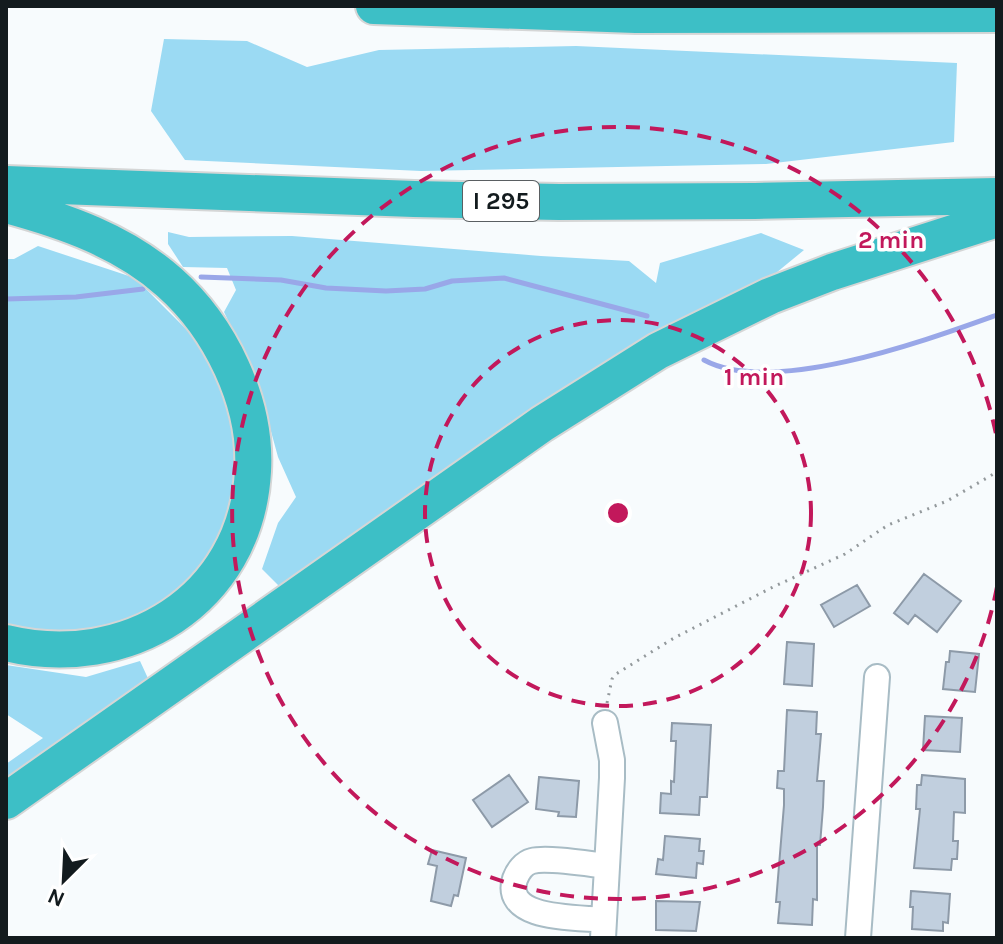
<svg xmlns="http://www.w3.org/2000/svg" width="1003" height="944" font-family="Karla,sans-serif">
<style>
.green{fill:#9bdaf3}
.lines{fill:none;stroke-linecap:round;stroke-linejoin:round}
.stream{stroke:#99a7e8;stroke-width:5}
.building{fill:#c1cfde;stroke:#8d9aa8;stroke-width:2}
.minor-casing{stroke:#a8bcc5;stroke-width:28}
.highway-casing{stroke:#d5d6d6;stroke-width:40}
.path{stroke:#93999c;stroke-width:3;stroke-dasharray:2 6;stroke-linecap:butt}
.minor{stroke:#fff;stroke-width:24}
.highway{stroke:#3dbfc6;stroke-width:36}
.ring{fill:none;stroke:#c2185b;stroke-width:4;stroke-dasharray:14 10}
.labels{text-anchor:middle;stroke-width:7;stroke-linejoin:round;paint-order:stroke}
.shield{fill:#fff;stroke:#5a5f62;stroke-width:2}
.shield-label{font-size:24px;font-weight:bold;fill:#131b1e}
.centre{fill:#c2185b;stroke:#fff;stroke-width:4}
.ring-label{font-size:24px;text-anchor:middle;font-weight:bold;fill:#c2185b;stroke:#fff;stroke-width:7;stroke-linejoin:round;paint-order:stroke}
</style>
<rect width="100%" height="100%" fill="#f7fbfd"/>
<path class="green" d="M164,39L247,41L307,67L379,50L576,46L957,63L954,142L766,164L421,171L185,160L151,111Z
M168,232L189,237L292,236L541,256L629,261L656,283L660,263L761,233L804,250L765,282L283,590L262,569L278,523L296,497L278,457L257,380L224,312L236,290L227,268L183,267L168,244Z
M38,246L135,278L201,344L241,410L243,471L223,552L175,600L86,639L6,629V259H14Z
M140,661L152,687L6,792V764L43,738L6,714V665L86,677Z"/>
<g class="lines">
<path class="stream" d="M201,277L281,280L326,288L386,291L425,289L452,281L504,278L647,316
M6,299L76,297L143,289
M704,360C772,397 927,340 997,315"/>
</g>
<path class="building" d="M924,574L961,601L937,632L915,615L908,624L894,613Z
M857,585L870,606L834,627L821,605Z
M787,642L814,644L812,686L784,684Z
M950,651L979,654L975,692L943,689L946,662H949Z
M787,710L817,712L816,734H821L817,781H824L823,807L820,845H817V900L813,899L812,925L778,923L780,902H776L784,805V789L777,788L778,771H784Z
M925,716L962,718L960,752L923,750Z
M672,723L711,725L707,797H700L699,815L660,813L661,793L671,794V781L674,782L676,741H671Z
M509,775L528,802L492,827L473,800Z
M922,775L965,779V813L954,812L953,841H958L957,859H952L951,870L914,868L920,809H916L917,785H921Z
M539,777L579,781L576,817L558,816L559,812L536,809Z
M665,836L700,839L699,851H704L703,864L697,863L696,878L656,874L658,859L663,860Z
M432,850L466,858L458,896L454,895L451,906L431,901L437,866L428,864Z
M911,891L950,894L948,923L943,922V931L912,929L913,907H910Z
M656,901L700,902L696,931L656,930Z"/>
<g class="lines">
<defs>
<path id="minor" d="M604,920C579,917 502,921 515,879C518,871 524,863 532,861C547,857 589,864 607,866
M603,938L612,778V760L605,723
M858,938L877,677"/>
<path id="highway" d="M374,6L636,15L997,14
M6,184L414,199L559,202L755,201L997,196
M6,205C65,221 123,241 169,282C220,327 257,402 253,471C246,601 126,672 6,643
M6,801L542,424L658,351L770,296L832,272L997,219"/>
</defs>
<use href="#minor" class="minor-casing"/>
<use href="#highway" class="highway-casing"/>
<path class="path" d="M607,703L612,679L616,674L674,638L773,587L845,554L888,525L947,501L997,472"/>
<use href="#minor" class="minor"/>
<use href="#highway" class="highway"/>
</g>
<g class="ring">
<circle cx="618" cy="513" r="193"/>
<path d="M997 587A386 386 0 1 1 997 439"/>
</g>
<g class="labels">
<rect class="shield" x="463" y="181" width="76" height="40" rx="6"/>
<g class="shield-label">
<text x="501" y="209">I 295</text>
</g>
</g>
<circle cx="618" cy="513" r="12" class="centre"/>
<g class="ring-label">
<text x="891" y="248">2 min</text>
<text x="754" y="385">1 min</text>
</g>
<rect width="1003" height="944" fill="none" stroke="#131b1e" stroke-width="16"/>
<g transform="translate(64 880) rotate(204)" stroke="#ffffff" stroke-width="6" paint-order="stroke">
<path d="M0-6L14 30L0 20L-14 30Z" fill="#131b1e"/>
<text y="-12" font-size="22" font-weight="bold" text-anchor="middle" fill="#131b1e">N</text>
</g>
</svg>
